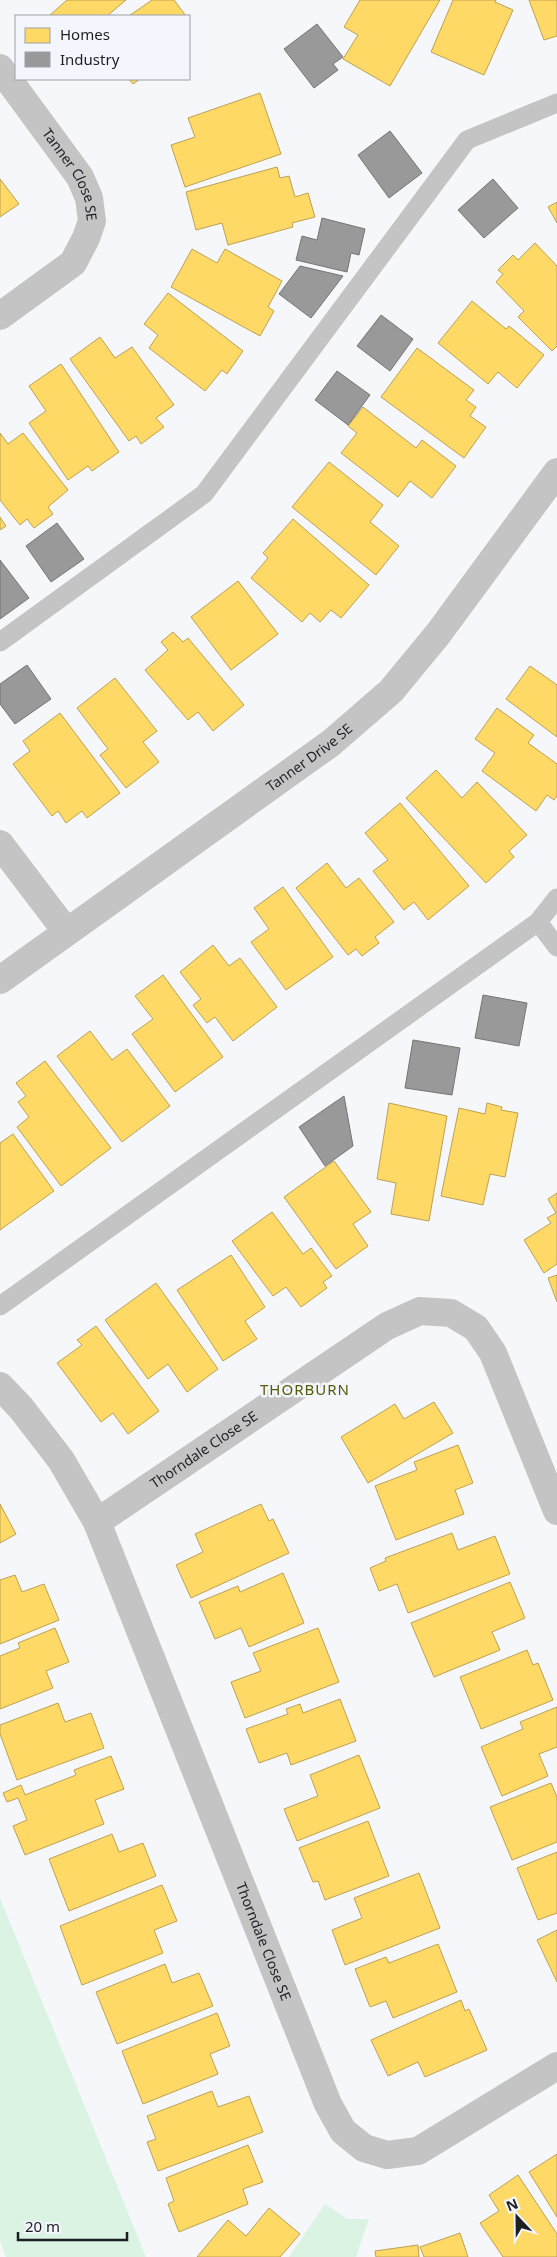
<svg xmlns="http://www.w3.org/2000/svg" width="557" height="2257" font-family="'Noto Sans',sans-serif">
<style>
.green{fill:#daf3e2}
.homes{fill:#ffd966;stroke:#bca152}
.industry{fill:#999;stroke:#747475}
.lines{fill:none;stroke-linecap:round;stroke-linejoin:round}
.lane{stroke:#c5c4c5;stroke-width:19}
.street{stroke:#c5c4c5;stroke-width:28}
.labels{text-anchor:middle;stroke-width:5;stroke-linejoin:round;paint-order:stroke}
.street-label{font-size:14px;fill:#1e1f22;stroke:#f3f6fd}
.neighbourhood-label{font-size:15px;letter-spacing:1px;fill:#565c04;stroke:#f3f6fd}
</style>
<rect width="100%" height="100%" fill="#f5f7fb"/>
<path class="green" d="M0,1898L146,2257H6L0,2241Z
M325,2204L347,2219H369L356,2257H289Z"/>
<path class="homes" d="M67,0H126L107,16H49Z
M152,0H174L186,16H129Z
M360,0H440L390,86L343,59L358,35L344,27Z
M453,0H496L495,2L513,10L484,75L431,52Z
M529,0H557V36L544,40Z
M129,79H140L133,84Z
M260,93L281,154L185,187L171,145L195,137L188,118Z
M277,167L280,178L289,176L295,197L308,193L315,217L292,223L293,227L228,245L222,223L196,230L186,192Z
M0,179L19,204L0,217Z
M557,202V223L548,207Z
M535,243L557,266V346L552,351L518,317L524,311L496,282L503,274L498,270L513,255L518,260Z
M192,249L217,263L225,249L282,281L268,307L274,311L260,336L171,287Z
M168,293L243,351L227,374L222,370L205,391L149,348L158,335L144,324Z
M472,301L506,329L509,326L544,355L517,388L498,372L488,384L438,343Z
M100,337L115,358L132,347L174,405L156,418L164,427L141,444L136,436L129,441L70,359Z
M417,348L474,390L466,400L476,407L470,416L486,427L464,458L381,397Z
M61,364L119,452L92,471L88,466L68,480L29,423L46,411L29,386Z
M363,407L416,448L422,440L456,466L432,498L410,481L398,497L341,453L357,433L348,426Z
M0,433L8,444L23,433L68,490L48,507L53,514L34,528L27,519L20,525L0,500Z
M329,462L383,505L370,522L399,546L376,575L292,507Z
M0,517L6,526L0,530Z
M293,519L369,585L341,618L331,610L320,622L310,613L302,622L251,578L268,558L263,553Z
M238,581L278,634L231,670L191,617Z
M173,632L183,642L188,638L244,705L213,731L198,712L188,720L145,670L168,650L161,642Z
M530,666L557,685V737L506,699Z
M115,678L157,731L143,742L159,762L126,788L100,755L108,749L77,708Z
M497,708L534,735L528,743L557,764V796L554,800L547,795L536,811L482,771L495,753L475,739Z
M60,713L120,793L87,818L82,811L66,823L58,811L52,816L13,764L30,751L23,741Z
M436,770L462,798L477,782L527,835L509,851L514,857L486,883L406,798Z
M400,803L469,886L428,920L414,902L404,910L373,871L388,860L365,833Z
M327,863L346,888L359,878L394,922L375,937L379,943L362,956L356,949L348,955L296,888Z
M283,887L333,957L286,990L251,942L269,929L254,908Z
M213,945L229,966L240,958L277,1007L233,1041L215,1017L207,1023L193,1005L201,999L180,972Z
M163,975L223,1057L175,1092L132,1034L153,1019L135,996Z
M90,1031L112,1060L127,1049L170,1106L122,1142L57,1056Z
M45,1061L111,1148L61,1186L17,1127L29,1117L18,1102L26,1096L16,1083Z
M389,1103L447,1116L429,1221L391,1214L396,1183L377,1179Z
M487,1103L502,1107L501,1110L518,1113L505,1177L490,1174L483,1205L441,1196L459,1108L485,1114Z
M13,1134L54,1191L0,1230V1143Z
M334,1161L371,1212L353,1224L368,1246L336,1269L284,1197Z
M557,1193V1264L544,1273L524,1240L551,1223L547,1218L556,1213L548,1199Z
M272,1212L303,1254L311,1248L332,1276L323,1282L327,1288L301,1307L286,1287L273,1296L232,1241Z
M231,1255L265,1307L245,1321L257,1339L223,1361L177,1290Z
M557,1275V1302L548,1278Z
M156,1283L218,1369L187,1392L168,1364L148,1379L105,1320Z
M96,1326L159,1411L128,1434L113,1413L101,1422L57,1363L82,1345L77,1340Z
M434,1402L453,1433L368,1483L341,1437L395,1404L404,1419Z
M458,1445L473,1483L455,1490L464,1514L396,1540L375,1486L417,1470L414,1462Z
M0,1504L16,1534L0,1543Z
M261,1504L269,1521L273,1519L289,1553L191,1598L176,1565L203,1552L195,1534Z
M452,1533L458,1550L495,1536L510,1574L408,1613L397,1584L379,1591L370,1568L386,1561L385,1558Z
M283,1573L304,1623L249,1647L241,1628L215,1639L199,1602L238,1586L240,1592Z
M15,1575L22,1592L44,1584L59,1620L0,1644V1580Z
M510,1582L525,1618L492,1632L500,1650L434,1677L411,1623Z
M55,1628L69,1662L46,1671L53,1688L0,1709V1656L20,1648L18,1643Z
M318,1628L339,1682L245,1718L231,1682L261,1671L253,1653Z
M527,1650L533,1665L538,1663L553,1700L481,1729L460,1677Z
M340,1699L356,1741L291,1765L287,1753L259,1763L246,1729L288,1714L286,1709L300,1704L303,1713Z
M58,1703L65,1722L91,1713L104,1748L17,1780L0,1734V1725Z
M557,1707V1747L539,1754L548,1776L502,1796L481,1747L523,1729L520,1722Z
M359,1755L380,1808L297,1841L284,1809L318,1796L310,1775Z
M111,1756L124,1789L95,1800L104,1824L25,1855L13,1826L27,1820L18,1798L7,1802L3,1793L21,1785L25,1795L76,1775L74,1770Z
M551,1783L557,1797V1842L512,1860L490,1807Z
M368,1821L389,1876L325,1900L318,1881L313,1882L299,1848Z
M112,1834L119,1852L143,1843L156,1876L69,1911L49,1859Z
M557,1852V1913L538,1920L517,1868Z
M419,1873L440,1928L345,1965L332,1930L362,1918L354,1898Z
M162,1885L177,1921L154,1930L163,1953L82,1985L60,1926Z
M557,1930V1982L537,1940Z
M438,1944L457,1992L393,2018L386,2001L370,2007L355,1969L386,1957L389,1963Z
M165,1964L172,1983L199,1973L213,2006L117,2044L96,1992Z
M461,2000L465,2011L469,2009L487,2050L425,2077L418,2062L388,2076L371,2040Z
M217,2013L230,2046L210,2054L218,2074L143,2104L122,2051Z
M212,2091L218,2107L249,2096L263,2132L158,2171L147,2142L156,2139L147,2116Z
M248,2145L263,2182L243,2189L248,2204L179,2232L168,2204L174,2201L166,2178Z
M557,2154V2217L529,2172Z
M518,2175L557,2234V2257H503L480,2223L499,2211L489,2195Z
M269,2208L300,2234L280,2257H197L228,2220L246,2236Z
M460,2233L468,2257H424L420,2247Z
M418,2245L419,2257H376L375,2251Z"/>
<path class="industry" d="M317,24L343,57L333,64L338,70L314,88L284,49Z
M390,131L422,173L389,198L358,155Z
M493,179L518,208L484,238L458,210Z
M322,218L365,229L359,255L351,253L347,272L296,260L302,236L317,240Z
M300,266L343,276L311,318L279,294Z
M381,315L413,339L390,371L357,346Z
M337,371L370,395L348,425L315,400Z
M57,523L84,559L51,582L26,546Z
M0,560L29,598L0,619Z
M27,665L51,699L15,724L0,704V684Z
M483,995L527,1003L519,1046L475,1038Z
M413,1040L460,1048L452,1095L405,1088Z
M344,1096L353,1146L325,1166L299,1127Z"/>
<g class="lines">
<path class="lane" d="M0,642L204,494L467,140L557,103
M538,922L557,947
M0,1306L538,922L557,898"/>
<g class="street">
<path id="s1" d="M0,68L80,177L89,198L92,221L86,238L73,263L0,316"/>
<path d="M0,844L66,931"/>
<path id="s2" d="M0,980L331,743L391,691L438,634L557,472"/>
<path id="s3" d="M0,1386L21,1408L61,1460L97,1522L328,2104L343,2131L364,2148L387,2155L418,2151L557,2066"/>
<path id="s4" d="M97,1522L387,1326L420,1311L451,1313L476,1328L493,1353L557,1511"/>
</g>
</g>
<g class="labels">
<g class="street-label">
<text dy="5" stroke="none"><textPath href="#s1" startOffset="129">Tanner Close SE</textPath></text>
<text dy="5" stroke="none"><textPath href="#s2" startOffset="381">Tanner Drive SE</textPath></text>
<text dy="5" stroke="none"><textPath href="#s4" startOffset="129">Thorndale Close SE</textPath></text>
<text dy="5" stroke="none"><textPath href="#s3" startOffset="619">Thorndale Close SE</textPath></text>
</g>
<g class="neighbourhood-label">
<text x="305" y="1395">THORBURN</text>
</g>
</g>
<rect x="15" y="15" width="175" height="65" fill="#f3f6fd" stroke="#9ea0a5"/>
<rect x="25" y="28" width="25" height="15" fill="#ffd966" stroke="#9ea0a5"/>
<text x="60" y="40" font-size="15" fill="#1e1f22">Homes</text>
<rect x="25" y="52" width="25" height="15" fill="#999999" stroke="#9ea0a5"/>
<text x="60" y="65" font-size="15" fill="#1e1f22">Industry</text>
<g transform="translate(517 2217) rotate(338)" stroke="#f3f6fd" stroke-width="4" paint-order="stroke">
<path d="M0-4L9 19L0 12L-9 19Z" fill="#1e1f22"/>
<text y="-8" font-size="14" font-weight="bold" text-anchor="middle" fill="#1e1f22">N</text>
</g>
<path d="M18 2232v8h109v-8" fill="none" stroke="#1e1f22" stroke-width="2.5"/>
<text x="25" y="2232" font-size="15" fill="#1e1f22" stroke="#f3f6fd" stroke-width="4" paint-order="stroke">20 m</text>
</svg>
